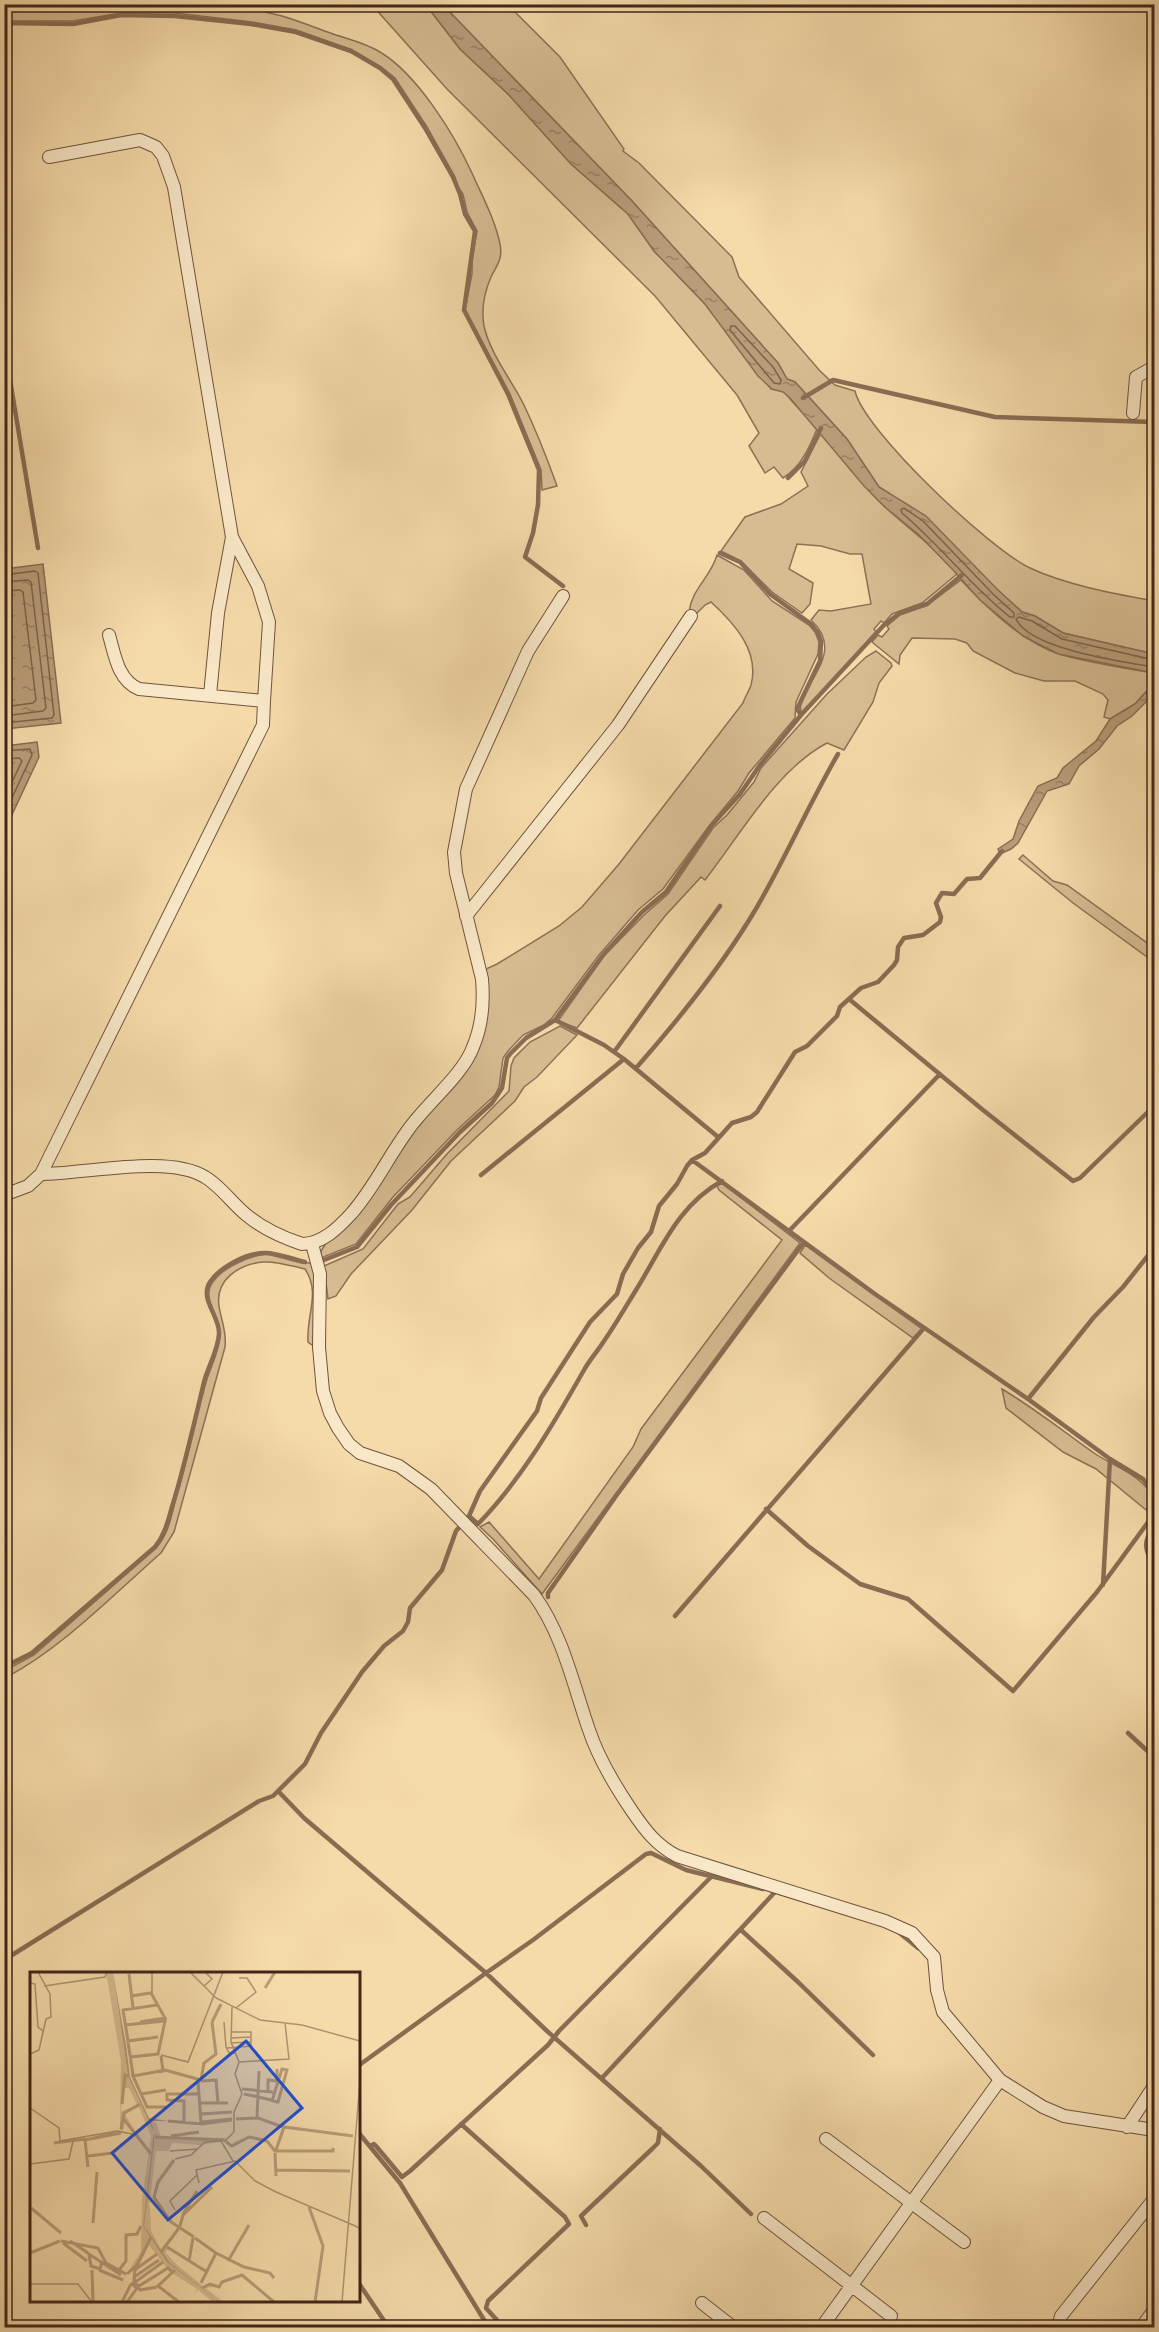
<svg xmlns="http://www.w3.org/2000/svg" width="1159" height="2332" font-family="'IM FELL Great Primer',serif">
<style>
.grass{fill:#d7bc92;stroke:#8c7156;stroke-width:1.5}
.water{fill:url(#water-ripples);stroke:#896d53;stroke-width:1.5}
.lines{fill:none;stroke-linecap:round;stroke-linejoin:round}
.shore{stroke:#7e624a;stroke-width:1.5}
.stream{stroke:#896d53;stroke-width:4.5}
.street-casing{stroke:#6f533e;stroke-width:14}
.street{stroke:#f9e8c8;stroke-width:12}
.inset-river{fill:none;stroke:#b99d79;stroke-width:3}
.inset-road{fill:none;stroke:#ae9370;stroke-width:1.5}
.view{fill:#1d4ed8;fill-opacity:0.15;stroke:#1d4ed8;stroke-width:3}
.inset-edge{fill:none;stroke:#42261a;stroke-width:3}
</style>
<defs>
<pattern id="water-ripples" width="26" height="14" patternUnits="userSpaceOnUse" patternTransform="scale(1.5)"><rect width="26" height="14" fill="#b99d79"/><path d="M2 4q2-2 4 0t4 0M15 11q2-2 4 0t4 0" fill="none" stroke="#988062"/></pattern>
</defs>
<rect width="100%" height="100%" fill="#f6dbaa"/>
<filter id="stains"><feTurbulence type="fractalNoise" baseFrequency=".00333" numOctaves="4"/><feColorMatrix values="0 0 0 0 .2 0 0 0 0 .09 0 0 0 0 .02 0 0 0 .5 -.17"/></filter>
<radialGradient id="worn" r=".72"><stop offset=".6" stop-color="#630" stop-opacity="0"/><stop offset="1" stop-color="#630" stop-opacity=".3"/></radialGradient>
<path class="grass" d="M119,5C173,4 230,2 282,16C299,21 316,28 333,34C348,39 366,43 380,52C417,74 454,134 472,173C482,196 495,219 500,244C503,259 497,265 491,277C484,293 481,309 484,326C490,353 510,378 523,403C536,430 547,458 557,486L542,490L541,470L510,394L465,310L472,274V260L477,231L467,212L463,194L458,187L455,177L427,127L395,78L381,67L352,50L296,30L252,22L175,13H121L73,21H5V11H56Z
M372,5H426L460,49L508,94L571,164L628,214L654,251L705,304L771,389L783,391L817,429C809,448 801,467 783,478L774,467L765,473L749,446L759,433L737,395L655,296L447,89Z
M443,5H508L560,57L624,149L623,151L639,163L732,257L739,277L820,371L835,385L855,391C864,431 991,550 1030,568C1066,585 1116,594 1154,601V654L1063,633L1035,616L1022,612L892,495L879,487L847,439L795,382L787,379L778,363L632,201Z
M821,433C844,457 861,485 885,507C909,529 936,548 957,574L922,603L892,614L884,623L881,621L874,629L876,632L802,713C790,692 851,656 811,620L819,610L831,611L871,604L862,554H850L821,546L797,544L789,569L813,583L810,604L802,613L772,592L741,561L721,551L745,517L781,504L808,486L801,472Z
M717,555L744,570L772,601L809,625L815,632L819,642L818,654L796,702L795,718L749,773L738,791L709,826L663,889L638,910L599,955L552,1018L544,1025L523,1035L508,1051L503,1058L499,1087L495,1095L457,1130L393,1197L356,1244L321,1258V1251L326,1243L470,1061L484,970L497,964L559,926L582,907L619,864L743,703C745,697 749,691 751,685C760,651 734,623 711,602L705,605L695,615L689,612C692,588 711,577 717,555Z
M961,580C986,607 1024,643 1059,654C1090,663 1123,668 1154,673V683L1135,704L1110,719L1104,717L1108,700L1103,694L1075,681H1044L1015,673L973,651L967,643L955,639L912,638L900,655L899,664L872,642L878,635L882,637L889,629L887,626L900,615L927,605Z
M876,651L891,663L892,666L879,683L873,702L844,750L827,743C776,770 741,834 705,880L701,877L665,916L577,1028L558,1021L604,956L644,915L668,894L713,828L727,815L754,782L761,768L827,694L866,657Z
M1023,855L1053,881L1067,885L1154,948V962L1073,903L1019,859Z
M560,1026L577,1035L537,1077L524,1087L515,1101L451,1161L412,1210L351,1274L336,1296L328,1299L324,1266L363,1249L398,1204L410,1197L446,1155L509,1091L511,1066L514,1058L530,1042Z
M722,1183L800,1243L542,1594L493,1539L480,1527L489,1522L539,1579L633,1447L641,1429L782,1240L719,1190L717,1186Z
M805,1245L922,1329L913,1338L829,1278L800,1253Z
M267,1254L302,1263H313L314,1269L315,1344L312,1345L308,1342C306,1315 321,1293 305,1269C292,1266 276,1261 263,1262C240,1264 215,1279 219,1306C221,1320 227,1332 225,1347L174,1532L161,1553C113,1595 61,1649 5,1678L4,1671L34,1655L156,1548C169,1534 171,1516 176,1498C188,1459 195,1418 207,1379C212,1364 219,1351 220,1335C221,1320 204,1302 210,1287C218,1269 248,1256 267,1254Z
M1002,1389C1034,1408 1063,1431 1094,1453C1108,1463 1129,1470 1141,1482C1150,1490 1159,1503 1151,1514L1096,1469L1063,1452L1006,1408Z"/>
<path class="water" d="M426,5H443L632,201L778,363L787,379L795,382L847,439L879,487L926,516L997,589L1022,612L1035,616L1063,633L1154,654V673L1058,654L1023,636L980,600L955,572L919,535L886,508L864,486L790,398L783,392L772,389L758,376L705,304L654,251L628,214L571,164L508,94L460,49Z
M43,564L61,723L5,729V569Z
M1154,683V694L1132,716L1117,726L1099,749L1079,766L1069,784L1047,791L1018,843L1011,849L1000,854L998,849L1013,839L1019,821L1038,786L1057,778L1063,768L1096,741L1110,719L1135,704Z
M37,742L39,757L9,821H5V746Z"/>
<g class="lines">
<path class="shore" d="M731,326H735L773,367L781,380L780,384L774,383L730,330Z
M904,508L923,521L993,594L1014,613V617H1010C971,586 941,546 902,513L901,510Z
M4,575L35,571L38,573L54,715L52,718L4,723
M4,582L28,580L31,582L46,708L43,711L4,716
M4,591L20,590L23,592L36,700L33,703L4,707
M1154,660L1062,639L1032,621L1019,617L1016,619C1030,649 1123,662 1154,667
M4,751L30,749L32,755L4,815
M4,759L19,758L22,761L4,799"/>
<path class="stream" d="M4,23L73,24L121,15L175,16L251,24L296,32L351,51L380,68L393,79L425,128L453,177L460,194L465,214L475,231L464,310L508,394L539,470L538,505L533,533L525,557L563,586
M4,344L38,548
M803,398L833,380L995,417L1154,422
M788,478L805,461L821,428
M720,553L740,562L770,594L811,624L818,633L821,641L820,661L797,709L801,715
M849,999L983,1110L1073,1181L1080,1178L1154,1106
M555,1020L604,1045L624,1059L718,1137
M614,1052L720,906
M636,1068C680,1018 723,965 757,907C786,857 809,804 838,754
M692,1160L875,1294L1028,1399L1110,1459L1143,1479L1154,1494
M481,1175L624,1059
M790,1230L940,1074
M324,1260L357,1247L391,1205L460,1132L492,1103L502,1088L507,1058L510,1054L526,1038L555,1020L603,955L642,912L666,892L711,826L740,794L760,765L801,715L884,625L900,613L927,604L962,575
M1028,1399L1094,1317L1123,1287L1154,1248
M766,1509L808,1546L860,1584L908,1599L1013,1691L1097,1592L1154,1514
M469,1516L478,1524C521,1480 554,1423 584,1370C589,1361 596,1353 602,1344C614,1327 625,1308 636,1290C661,1250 678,1205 722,1181
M1154,1528C1143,1540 1144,1551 1154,1564
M1103,1585L1110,1459
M548,1597V1593L616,1496L804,1242
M675,1616L924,1328
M4,1667L32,1653L155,1547C167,1532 169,1515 175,1497C186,1459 195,1420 204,1382C208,1366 218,1351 219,1334C220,1316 199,1299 210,1282C220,1267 246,1253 265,1253C278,1253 292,1259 305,1262
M1128,1733L1154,1757
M278,1791L304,1818L486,1973L547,2031L701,2166L751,2214
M741,1930L798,1982L873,2055
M897,1931L918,1948
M4,1960L259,1801L273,1796L305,1764L321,1733L362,1672L384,1646L403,1631L408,1622L410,1608L442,1570L456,1531L469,1516L480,1491L537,1411L541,1398L590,1322L617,1294L623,1274L638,1248L651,1232L659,1206L677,1184L687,1166L692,1160L705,1153L732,1123L751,1117L757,1112L795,1052L807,1046L837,1016L840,1007L861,988L878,982L894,965L897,960L898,947L904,938L923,935L940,922L941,917L936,903L942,893L954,894L967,879L980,878L1002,851
M358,2066L486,1973L533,1940L646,1854L651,1853L686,1870L763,1889
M602,2078L775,1892
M461,2124L565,2217L569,2224L488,2301L486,2308L504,2328
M358,2132L400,2183L489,2328
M370,2146L374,2144L376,2146L402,2177L410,2171L548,2045L559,2031L712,1876
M586,2225L581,2216L652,2149L658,2143L660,2129
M358,2282L389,2328"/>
<defs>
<path id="street" d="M49,157L140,140L156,147L163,156L174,187L232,537L218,613L210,695
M1133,413L1136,377L1154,367
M232,537L258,586L269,622L264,701
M466,916L618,725L691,616
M41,1174C86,1174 168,1154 205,1177C222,1187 233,1205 249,1217C264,1229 284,1238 302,1244C322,1244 338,1228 351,1214C374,1188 388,1157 408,1130C426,1104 463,1075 473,1047C482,1026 484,1002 482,979L456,873L454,852L466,789L528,651L563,596
M4,1195L28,1186L41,1174L263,725L264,701L139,689C118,680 115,656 109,635
M312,1244L320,1274L319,1347L323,1391L330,1413L338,1428L349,1444L360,1453L399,1466L431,1489L534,1595C563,1635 573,1684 589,1730C599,1760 615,1786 632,1811C645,1830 656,1845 677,1856L885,1921L912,1933L934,1957L937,1990L943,2012L1000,2080
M1127,2127L1154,2086
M826,2139L964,2242
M764,2218L891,2316
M702,2303L734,2328
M821,2328L1000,2080L1043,2107L1064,2116L1154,2130
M1058,2328L1061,2316L1154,2199
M1141,2328L1154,2310"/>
</defs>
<use href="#street" class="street-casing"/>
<use href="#street" class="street"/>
</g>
<g transform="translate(30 1972)">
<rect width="330" height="330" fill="#f6dbaa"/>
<path d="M76,0H83L98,104L123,156L124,173L125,163L121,149L126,150L131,165L196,166L201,173L204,170L219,164L232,166L238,169L245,179L237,169L219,164L202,174L198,173L195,169L170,173L142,171L139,179H126L119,235L139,249L120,236L121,259L132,279L137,276L145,280L138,277L135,280L146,292L174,315L180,312H183L187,314L176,316L193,330H183L168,318L163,324L167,317L139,299L119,273L102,309L105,294L96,303L85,330L95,304L96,302L84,297L97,301L111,280L112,228L121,164L109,135L95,142L107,163L96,147L93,159L90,158L91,89ZM93,116H99L107,133L91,140Z" fill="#d7bc92" fill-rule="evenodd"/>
<path d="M83,0L96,73L100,105L119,146L139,149H121L125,163L114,254L140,291L189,330L137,290L113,254L124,160L98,104Z" fill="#b99d79"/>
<path class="inset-river" d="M99,2L103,36M235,16L245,0M101,24L121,21L135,46L110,50M127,33L93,38L98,69L128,65M182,50L191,32M95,53L135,49L128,82L100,85M98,70L103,103M129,100L133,99L131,84M168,109L171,151M171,109L186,108L188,131M212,117L243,120M238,118V108L247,109V97M111,122L136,118M214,122L224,124L241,128L247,130H248L257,98L252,97L242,129M171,131H198M92,132L95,103L98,104M136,135H117L103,104L135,98L171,108L174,91L186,82L182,50M171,142L202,140M227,145L229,99M93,146L121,182M206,147L228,146L253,155M138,149L172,152L202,148M154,150V129L137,128V122H169M172,150L202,147M91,157L94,141L110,132M141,164L169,160M125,165L194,168M64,166L85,161M196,170L202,174L219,165L237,169L245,179H303V176M24,171L56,167M246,178L254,155L323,164M245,181L246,204M58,184L83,181M144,188L128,210L124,225L141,250L164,265M58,195L55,168L91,161M246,198L320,199M279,235L293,274L285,330M1,236L31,261M153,242L167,219M63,251L67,200M150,254L153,243L182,215M165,266L186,281L171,311M31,269L68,276L76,291L96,302M40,269L58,281M33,271L57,289M137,275L177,300M131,280L149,256M0,281L30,269M186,281L214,295L240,301L244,306M159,289L163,266M198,289L219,253M72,290L70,297L61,294L59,283V282L91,303M105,294L104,311L133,290M106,297L127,282M62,298L63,330M69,298L93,308M89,298L96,289V263L107,262L111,254M145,298L128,314L149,330M97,302L107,293L121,265M104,305L129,288M104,311L109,314L138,296L142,300M107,313L110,318L127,315M172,316L180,312L189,315L192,310L212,303L244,330M92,330L101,312M97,330L107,316L101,311"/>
<path class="inset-road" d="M160,0L186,26L230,48L272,53L330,69M0,11L5,12L8,55L13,59M14,14L75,5L77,0M174,14L182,7L175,0M122,21V0M202,35L201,70L209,90L259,87L255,51M206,36L226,20L217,6H209M194,50L196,75L199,81H206M201,66L220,65M201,71L220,70M197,76L221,74V60H201M0,82L9,78L16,47L21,45L20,22L8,0M131,83L158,90L193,0M0,136L29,156L30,169L87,159L107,163M194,170L204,160V140L212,122L205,102L209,90M140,179L168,177M145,187L161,183L175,170L191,169L203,189M0,192L39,187L43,169M169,211L166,198L205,189L225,209L246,220L330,256M145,238L140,229L168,202M0,312H48L61,329M312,330L330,109"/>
<path class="view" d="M216,69L272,136L138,248L82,181Z"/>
<rect width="330" height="330" class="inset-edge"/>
</g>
<rect width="1159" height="2332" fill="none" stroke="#f6dbaa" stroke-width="24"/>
<rect x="6" y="6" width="1147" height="2320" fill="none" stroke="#42261a" stroke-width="3"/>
<rect x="12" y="12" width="1135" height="2308" fill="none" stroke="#42261a" stroke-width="1.5"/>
<rect width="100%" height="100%" filter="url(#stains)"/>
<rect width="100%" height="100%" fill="url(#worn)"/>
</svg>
